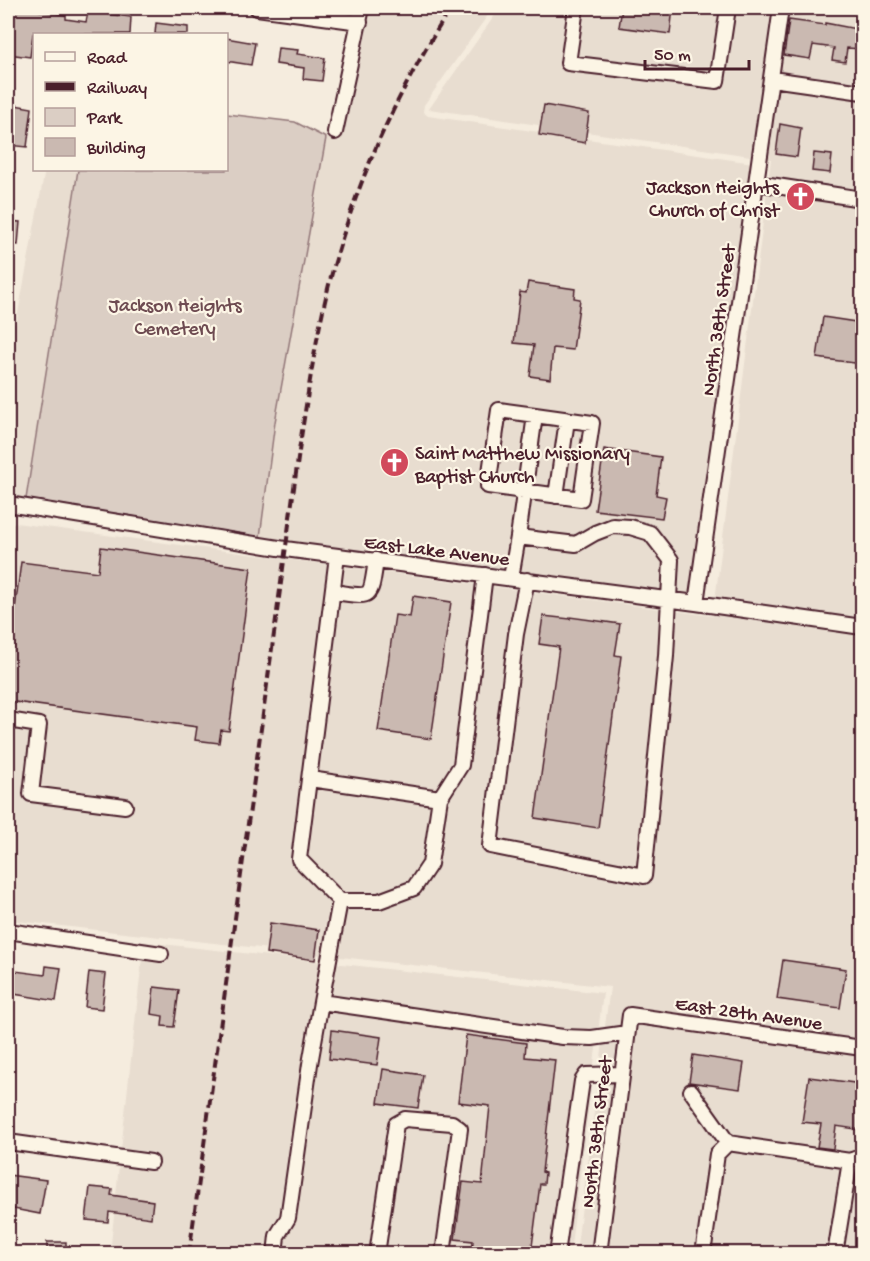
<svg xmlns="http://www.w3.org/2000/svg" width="870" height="1261" font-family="'Gochi Hand',sans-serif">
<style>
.built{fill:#e8ddd0}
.green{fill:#dbcec4;stroke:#927678;stroke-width:1.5}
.building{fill:#cab9b1;stroke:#4a1f2b;stroke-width:1.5}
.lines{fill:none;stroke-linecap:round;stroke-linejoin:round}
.minor-casing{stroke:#4a1f2b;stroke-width:18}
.minor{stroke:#fcf5e5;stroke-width:14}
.rail{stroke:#4a1f2b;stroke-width:4;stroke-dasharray:9 4.5;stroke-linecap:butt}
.labels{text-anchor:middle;stroke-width:4.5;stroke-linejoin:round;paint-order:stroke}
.poi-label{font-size:20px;fill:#4a1f2b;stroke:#fcf5e5;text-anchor:end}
.park-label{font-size:20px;fill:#6e4b51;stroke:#fcf5e5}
.street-label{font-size:20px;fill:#4a1f2b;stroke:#fcf5e5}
</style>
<rect width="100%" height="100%" fill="#f5ecde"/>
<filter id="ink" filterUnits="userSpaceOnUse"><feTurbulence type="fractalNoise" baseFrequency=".0167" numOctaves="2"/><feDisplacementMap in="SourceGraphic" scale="12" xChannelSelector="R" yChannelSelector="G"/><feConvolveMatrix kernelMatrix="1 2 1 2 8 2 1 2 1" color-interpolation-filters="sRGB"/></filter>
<g filter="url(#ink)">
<path class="built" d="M369,8H493L424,105L423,112L428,116L753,163L690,594L260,537L275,422L326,138L340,141L366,30Z
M500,8H862V1253H576L610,987L8,920V752L15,700L8,699V522L713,616L771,159L429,109Z
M45,170H78L26,499L8,496V323L16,324Z
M144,942L603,993L570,1253L110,1254L119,1166L157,1171L159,1156L121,1150L142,959L167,963L170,948L143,943Z"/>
<path class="green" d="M227,114L295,122L326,138L275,422L260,537L26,499L78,170H226Z"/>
<path class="building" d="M11,8H37L36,10L66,15V19L86,22L88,12L131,17L130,34H33L30,57L8,54V30Z
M622,8H673L670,34L619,27Z
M789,20L825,25V23L862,30V49L847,48L845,62L832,60L834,48L813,45L810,59L784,55Z
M156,23L188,27V34H155Z
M226,38L255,43L251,65L226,61Z
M278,48L298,50L297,54L325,58L322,81L303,79L304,68L276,64Z
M15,105L32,108L27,147L8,145V115H14Z
M544,105L589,113L585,143L539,135Z
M780,124L801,128L797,157L776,154Z
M814,153L832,155L830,173L812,171Z
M8,221L20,222L18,245L8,244Z
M528,282L575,289L574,298L580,299L573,350L553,348L550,379L530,376L534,345L514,343L520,292L526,293Z
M823,317L862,323V364L817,358Z
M604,449L661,457L656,495L666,497L662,518L595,510Z
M101,547L251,568L229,731L221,730L219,743L195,740L197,727L8,701V663L21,562L98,572Z
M413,596L451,602L431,739L378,731L395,615L410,617Z
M543,616L570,619V617L620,624L615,655L621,656L598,828L535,818L559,647L539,644Z
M270,923L319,930L315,960L266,953Z
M783,960L846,969L840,1008L777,999Z
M46,966L61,968L56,1001L8,993V970L45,975Z
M89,972L106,974L102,1009L85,1007Z
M154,987L179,990L174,1027L162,1026L163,1016L151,1014Z
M332,1030L381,1037L377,1065L329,1059Z
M466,1035L526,1043L525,1057L555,1060L542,1172L545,1173L544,1184H540L531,1254H472L473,1241L455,1239L463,1182L482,1184L490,1106L458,1102Z
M693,1055L744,1063L740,1089L689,1082Z
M383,1069L423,1075L418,1108L378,1103Z
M809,1077L862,1084V1130L836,1126L833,1149L817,1147L821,1124L802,1122Z
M8,1175L46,1180L40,1214L8,1208Z
M90,1187L112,1189L111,1195L153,1201L151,1218L109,1212L108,1222L86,1220Z
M47,1242H66V1254H47Z"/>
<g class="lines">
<defs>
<path id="minor" d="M257,8L360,22
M576,8L568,63L717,81L728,8
M772,79L862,92
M335,132L362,8
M757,183L862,199
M556,496L567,420
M8,504L285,549L696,603L862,627
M518,537L535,415L499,410L488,486L581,499L592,423L535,415
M511,578L518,537L576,544L595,533L613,526L630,527L650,533L671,560L666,656L644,876L490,846L516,634L527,580
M333,592C373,597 370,601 376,560
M696,603L781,8
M8,720L39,725L31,794L125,806
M310,779L440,798
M340,901H379L414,888L430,864L440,798L461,765L485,575
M8,931L161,954
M321,1002L340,901L299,859L337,556
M691,1091L728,1143
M8,1142L151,1162
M275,1254L277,1236L288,1218L310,1064L321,1002L563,1037L592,1038L627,1033
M377,1254L396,1124L405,1119L452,1123L460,1129L443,1254
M557,1254L582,1081L586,1075L622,1074
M599,1254L630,1015L862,1048
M703,1254L717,1154L728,1143L850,1161L862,1156
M835,1254L850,1161"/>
</defs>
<use href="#minor" class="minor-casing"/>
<use href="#minor" class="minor"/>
<path class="rail" d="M189,1254L300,444C310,380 319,314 338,252C364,164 402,84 451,8"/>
</g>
</g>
<defs>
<symbol id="church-disc" viewBox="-11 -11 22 22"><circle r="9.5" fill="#d1495b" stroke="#fcf5e5"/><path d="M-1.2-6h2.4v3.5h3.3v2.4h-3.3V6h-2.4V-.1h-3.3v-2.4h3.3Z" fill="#fff"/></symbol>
</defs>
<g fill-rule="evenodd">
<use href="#church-disc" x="784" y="180" width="33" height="33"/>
<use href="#church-disc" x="378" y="446" width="33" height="33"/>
</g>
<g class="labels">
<g class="poi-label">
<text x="779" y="193">Jackson Heights<tspan x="779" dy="23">Church of Christ</tspan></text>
<text x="415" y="459" text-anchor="start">Saint Matthew Missionary<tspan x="415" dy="23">Baptist Church</tspan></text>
</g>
<g class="park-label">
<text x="175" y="311">Jackson Heights<tspan x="175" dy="23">Cemetery</tspan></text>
</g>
<g class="street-label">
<text transform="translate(717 320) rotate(-82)" y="7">North 38th Street</text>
<text transform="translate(437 549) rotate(7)" y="7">East Lake Avenue</text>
<text transform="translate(749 1012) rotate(8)" y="7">East 28th Avenue</text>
<text transform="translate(595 1132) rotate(-83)" y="7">North 38th Street</text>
</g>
</g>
<rect width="870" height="1261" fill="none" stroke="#fcf5e5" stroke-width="30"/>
<rect x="15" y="15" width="840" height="1231" fill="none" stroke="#4a1f2b" stroke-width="2" filter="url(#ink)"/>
<rect x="33" y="33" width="195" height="138" fill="#fcf5e5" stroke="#b59f9b" stroke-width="1.5"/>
<rect x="45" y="52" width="30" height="9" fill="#fcf5e5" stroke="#b59f9b" stroke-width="1.5"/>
<text x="87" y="63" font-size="18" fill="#4a1f2b">Road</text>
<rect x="45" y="82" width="30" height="9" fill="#4a1f2b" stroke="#b59f9b" stroke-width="1.5"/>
<text x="87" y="93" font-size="18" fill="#4a1f2b">Railway</text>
<rect x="45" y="108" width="30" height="18" fill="#dbcec4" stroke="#b59f9b" stroke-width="1.5"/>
<text x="87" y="123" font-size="18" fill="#4a1f2b">Park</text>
<rect x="45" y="138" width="30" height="18" fill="#cab9b1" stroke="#b59f9b" stroke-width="1.5"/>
<text x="87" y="153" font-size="18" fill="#4a1f2b">Building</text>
<path d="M645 60v9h104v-9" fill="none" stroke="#4a1f2b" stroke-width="3"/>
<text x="654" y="60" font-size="18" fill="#4a1f2b" stroke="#fcf5e5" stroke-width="4.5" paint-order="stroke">50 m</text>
</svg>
